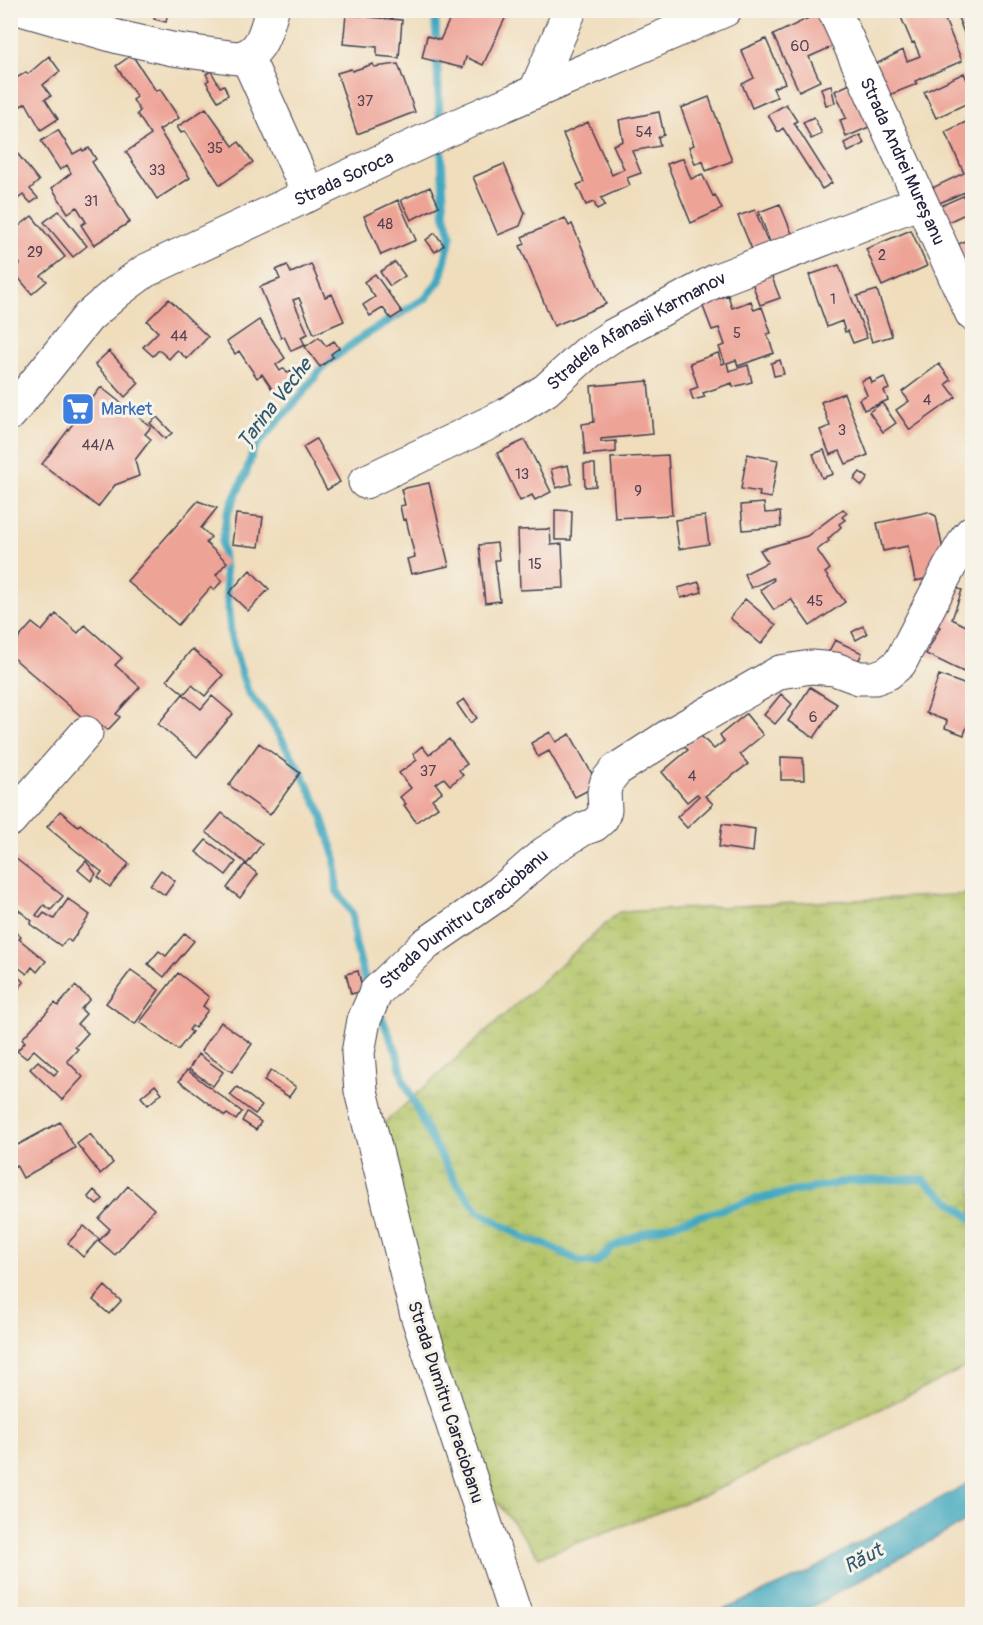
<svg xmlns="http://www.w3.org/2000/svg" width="983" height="1625" font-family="Pangolin,sans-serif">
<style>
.wetland{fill:url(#wetland-marsh);stroke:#6a7352;stroke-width:1.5}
.water{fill:#40a8c0;stroke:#31657e;stroke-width:1.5}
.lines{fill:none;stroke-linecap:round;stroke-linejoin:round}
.stream{stroke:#40a8c0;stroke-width:8}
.building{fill:#eea397}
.minor-casing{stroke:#413e4e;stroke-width:35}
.minor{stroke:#fff;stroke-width:33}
.labels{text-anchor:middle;stroke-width:6;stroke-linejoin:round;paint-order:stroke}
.number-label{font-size:15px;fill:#554252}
.street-label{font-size:18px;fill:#22223b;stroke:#f7f3e8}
.shop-label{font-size:18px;fill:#366cbe;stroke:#f7f3e8;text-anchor:start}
.water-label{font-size:20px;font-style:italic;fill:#2e5870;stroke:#f7f3e8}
</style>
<defs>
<pattern id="wetland-marsh" width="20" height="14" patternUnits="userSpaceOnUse" patternTransform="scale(1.5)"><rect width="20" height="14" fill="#b2c468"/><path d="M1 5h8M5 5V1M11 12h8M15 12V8" fill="none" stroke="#99a85b"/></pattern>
</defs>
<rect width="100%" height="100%" fill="#f7f3e8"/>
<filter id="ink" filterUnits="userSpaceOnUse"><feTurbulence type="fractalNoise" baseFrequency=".0167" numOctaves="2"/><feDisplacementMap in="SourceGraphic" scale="12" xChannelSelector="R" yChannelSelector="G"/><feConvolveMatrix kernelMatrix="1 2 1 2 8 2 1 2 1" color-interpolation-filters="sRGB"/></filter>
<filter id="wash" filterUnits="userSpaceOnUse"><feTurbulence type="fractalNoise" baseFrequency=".008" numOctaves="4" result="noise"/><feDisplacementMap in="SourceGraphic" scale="24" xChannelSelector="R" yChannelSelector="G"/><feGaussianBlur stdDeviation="1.35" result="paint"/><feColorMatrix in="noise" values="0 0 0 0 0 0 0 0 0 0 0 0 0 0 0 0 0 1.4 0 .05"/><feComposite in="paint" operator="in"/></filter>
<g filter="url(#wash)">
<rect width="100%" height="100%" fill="#efddbc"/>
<path class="wetland" d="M972,894V1364L710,1493L539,1557L487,1489L367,1139L619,912Z"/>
<path class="water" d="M972,1481V1518L799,1614H714L809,1572L852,1546Z"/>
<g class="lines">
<path class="stream" d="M435,10L440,127
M366,984L355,942L352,913L337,891L335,856L320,810L300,770L270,720L248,692L239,665L231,637L222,544L227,514L246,473L254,448L302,394L324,365L362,337L426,298L440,280L451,236L444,211L441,140
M381,1016L397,1053L404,1081L427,1131L454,1179L478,1211L528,1240L543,1243L581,1262L596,1263L612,1247L644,1233L756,1199L850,1181L922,1179L972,1219"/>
</g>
<g id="blocks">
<path class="building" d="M156,10H168L166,22L154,19Z
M362,10H400V15L393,14V18L368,17L402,20L399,58L377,56V47L343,44L346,15L362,16Z
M454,10H509L483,65L466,57L463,68L422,58L427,36L440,40Z
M898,10H941L962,61L915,81L917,84L884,97L872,66L903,50L907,61L920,56L914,42L912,43Z
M955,10H972V35L966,38Z
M815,15L823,18L836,45L809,57L820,81L799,91L773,35Z
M766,39L785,83L773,88L777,97L752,108L742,84L754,78L741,50Z
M132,55L156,91L160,89L179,118L159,130L190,178L157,199L126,152L151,135L137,114L140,111L133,100L137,97L116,66Z
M49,56L60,71L43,85L51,96L45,99L58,119L41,130L26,103L21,106L17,100L10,105V80L12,81L26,72L28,74Z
M373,64L374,67L398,64L415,112L357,134L337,73L351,69L352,71Z
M211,71L220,87L224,85L228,95L218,101L206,82L209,80L206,74Z
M964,73L972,91V101L936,118L924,92Z
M852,83L869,127L846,137L840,120L846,118L835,91Z
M831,85L835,103L826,105L821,88Z
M709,97L732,161L706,171L703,161L695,164L689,147L694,145L681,108Z
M786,104L797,121L794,123L832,183L822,189L783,128L778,132L768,115Z
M206,108L233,146L239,142L253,162L220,185L185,131L181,133L177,127Z
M659,112L664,135L658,137L660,146L632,151L641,173L627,178L630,185L601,198L605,205L597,209L594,202L586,205L577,185L584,182L563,134L588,122L612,175L624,169L613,145L623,141L619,120Z
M814,117L822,134L811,139L803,122Z
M972,119V189L937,204L930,189L964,173L945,132Z
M58,130L73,154L82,149L83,151L89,148L96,159L92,162L130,222L94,245L81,225L86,222L77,207L68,213L52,188L71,173L67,165L60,170L41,141Z
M860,135L864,144L848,152L844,143Z
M17,153L39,181L30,189L38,198L31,203L23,195L10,205V158Z
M683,158L691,179L702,174L713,196L715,195L722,209L691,223L667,164Z
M504,164L525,213L520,226L498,235L473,177Z
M430,187L439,206L411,220L401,200Z
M972,192V219L968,221L965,214L946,223L938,207Z
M398,200L416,240L381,255L364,216Z
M780,204L793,236L771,245L759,212Z
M755,210L772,252L756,259L738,216Z
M59,211L87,246L73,257L44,222Z
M32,216L65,257L41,276L47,281L32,294L12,270L20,264L10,253V233Z
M565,218L569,226L572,224L606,304L554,326L520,246L525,244L522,237Z
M911,230L927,266L882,286L866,249Z
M435,233L444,245L435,252L426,240Z
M972,237V263L967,266L957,245Z
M395,262L405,276L390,286L380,272Z
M311,264L325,297L332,294L344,321L314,334L299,298L293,300L308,334L301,337L305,345L291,351L284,336L281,338L260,287L280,279L276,270L287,265L291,273Z
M839,265L867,338L853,343L848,331L845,332L842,321L827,327L809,275Z
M770,272L780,298L760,305L751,280Z
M375,274L402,312L391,319L383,308L370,316L363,305L375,297L364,282Z
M877,290L892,336L872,342L857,296Z
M728,295L732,308L751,301L754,310L762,307L771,333L767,334L774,353L738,366L736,360L727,363L729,371L748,365L752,382L733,387L732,383L703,393L705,397L693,400L690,390L698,387L690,363L718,353L722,364L725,363L719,347L725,345L719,328L712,330L702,304Z
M169,299L208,337L187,359L177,350L169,359L159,350L153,356L143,347L158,332L147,321Z
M259,320L285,358L276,365L280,371L284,368L287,373L291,370L298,380L276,395L262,374L257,378L239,351L235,354L227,342Z
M319,337L326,346L334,341L339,348L331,354L333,357L320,367L305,347Z
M109,351L139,383L125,397L95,364Z
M780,360L784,374L774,376L771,363Z
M939,364L951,380L946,384L956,397L910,430L896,410L909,401L902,392Z
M870,377L872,383L884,377L889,389L884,391L888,400L864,410L859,399L867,395L861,381Z
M648,381L653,434L601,439V442L616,441V452L585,455L582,424L594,422L591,386Z
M101,387L151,427L145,434L151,439L135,460L139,476L115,485L98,507L42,464Z
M844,393L868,455L846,464L840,451L830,455L820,430L830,426L821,402Z
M882,403L896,423L883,432L869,412Z
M157,417L172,433L165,439L150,423Z
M316,439L340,482L327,490L303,447Z
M525,440L551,492L535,500L532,495L520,501L497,453Z
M824,450L833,474L822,478L813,454Z
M747,454L778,460L771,498L759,496L760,492L741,489Z
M668,455L672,515L615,518L611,458Z
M584,464H595L596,486L585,487Z
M568,465L572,484L556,488L551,469Z
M860,472L868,478L862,486L854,479Z
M429,483L449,566L411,574L407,559L415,557L406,519L403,520L400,506L405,505L401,489Z
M198,501L217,508L201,528L211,537L206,543L227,562L216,575L222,581L214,590L211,587L178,625L127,581Z
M764,503L765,513L780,512L781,527L743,530L741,505Z
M843,509L847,513L842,517L845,520L839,524L841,527L828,539L829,541L817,550L830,569L825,573L845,602L810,626L791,599L774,610L760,590L774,580L773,578L751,588L744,574L768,562L760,550L807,536Z
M555,510L572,511L571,540H555Z
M928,512L936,516L944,555L934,577L915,581L908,546L883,551L877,523Z
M236,514L263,517L259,547L232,544Z
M705,516L709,544L679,549L675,520Z
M550,529L551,545L562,544L564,588L520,590L518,530Z
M497,543L499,560H495L500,601L485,603L479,545Z
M250,570L269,589L248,611L229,593Z
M699,582L702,592L681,598L678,588Z
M950,586L962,590L952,619L972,629V676L926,654L940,627L934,624Z
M745,599L776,625L761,644L730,618Z
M56,614L78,633L85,625L122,658L115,665L140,687L116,714L120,717L108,730L100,724L96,729L10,655V648L32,623L42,631Z
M863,626L867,634L856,640L852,632Z
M835,640L862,653L855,668L827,655Z
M192,649L223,675L205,696L192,685L184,694L167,680Z
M939,675L972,687V728L967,726L964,735L945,728L947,721L926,713Z
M810,687L837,704L814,738L788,721Z
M183,694L201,709L212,696L233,714L197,757L158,724Z
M781,694L792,704L775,724L764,715Z
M464,699L477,718L470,723L457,704Z
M746,714L763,735L740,754L748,764L705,796L713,804L687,828L677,817L699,796L697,794L687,802L662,772L688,750L684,746L699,734L714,749L724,741L720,735Z
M550,732L556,742L570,734L598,785L575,797L549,751L538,757L531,743Z
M449,739L467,764L459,770L463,775L450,785L444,778L436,784L442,792L432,799L438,807L416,822L404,805L406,804L400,797L411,788L399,773L417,760L413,754L422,746L429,755Z
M259,743L300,773L270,815L229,785Z
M781,757L803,758L804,780H781Z
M60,811L78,826L80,824L129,864L110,887L98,877L102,872L47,827Z
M222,813L262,844L247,864L206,832Z
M722,824L755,829L753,852L719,847Z
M206,840L236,862L226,875L196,852Z
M15,858L63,896L51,910L44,905L36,915L40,918L44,913L54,919L68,899L90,915L71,942L67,939L61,946L30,924L32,921L10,903V863Z
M86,861L96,874L91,881L78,870Z
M245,864L258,874L240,898L227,888Z
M161,870L175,881L165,895L150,885Z
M10,928L21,937L19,939L46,961L37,972L32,967L27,974L10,961Z
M185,933L194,941L164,977L148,964L159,951L166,956Z
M131,970L159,990L135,1024L106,1003Z
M10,971L24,982L10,999Z
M358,971L363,991L351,994L346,974Z
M178,973L209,997L203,1006L208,1010L195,1028L192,1026L189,1030L192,1032L178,1050L140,1022Z
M75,986L90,999L81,1009L86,1014L77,1024L88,1033L75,1047L78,1049L67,1061L83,1077L62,1100L30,1069L38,1061L54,1075L58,1071L34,1050L26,1058L17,1051L25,1042L22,1039L55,1003L58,1006Z
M221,1022L252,1044L232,1072L201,1051Z
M198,1054L223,1072L213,1086L189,1069Z
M187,1070L242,1112L236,1120L227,1114L225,1116L179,1081Z
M271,1070L296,1087L289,1097L264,1081Z
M155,1085L162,1093L148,1105L141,1097Z
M237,1087L262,1106L255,1114L230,1095Z
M247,1112L261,1122L256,1130L242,1121Z
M60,1122L75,1148L23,1178L16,1165L10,1168V1149Z
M90,1134L113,1163L100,1174L77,1144Z
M128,1186L154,1209L115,1255L99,1241L110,1229L99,1219Z
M94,1190L103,1199L97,1205L88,1197Z
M84,1226L99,1239L83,1257L68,1243Z
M105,1286L121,1301L109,1314L93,1300Z"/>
</g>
</g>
<g filter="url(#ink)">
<use href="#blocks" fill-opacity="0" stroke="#413e4e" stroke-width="1.5"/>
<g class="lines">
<defs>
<g id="minor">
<path d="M24,10L118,37L172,49L237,58C262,55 265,32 272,10"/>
<path id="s1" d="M834,10L972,314"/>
<path d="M247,57L309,195"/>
<path d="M536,90L570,10"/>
<path id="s2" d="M10,414L88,317L118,291L145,271L467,121L725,10"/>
<path id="s3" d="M365,482L504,416L546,390L588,352L612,336L717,280L920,202"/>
<path d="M10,820L86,733"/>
<path id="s4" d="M515,1614L417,1315L361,1091L358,1053L364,1020L376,992L426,944L497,895L545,853L583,829L594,825L602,818L605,810L604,792L607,781L616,770L670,735L780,672L811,667L835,669L859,678H875L888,673L900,663L949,568L966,539L972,532"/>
</g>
</defs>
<use href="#minor" class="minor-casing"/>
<use href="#minor" class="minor"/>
</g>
</g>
<defs>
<symbol id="supermarket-square" viewBox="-11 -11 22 22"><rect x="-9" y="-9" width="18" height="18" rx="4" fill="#3f7fe0" stroke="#f7f3e8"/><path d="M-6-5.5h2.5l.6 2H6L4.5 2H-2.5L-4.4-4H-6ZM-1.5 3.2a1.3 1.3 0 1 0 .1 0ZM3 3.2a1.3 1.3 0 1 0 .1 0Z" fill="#fff"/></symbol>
</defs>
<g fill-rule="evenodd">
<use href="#supermarket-square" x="59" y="390" width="38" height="38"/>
</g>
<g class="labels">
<g class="number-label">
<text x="800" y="51">60</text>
<text x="365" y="106">37</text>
<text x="644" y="137">54</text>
<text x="215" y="153">35</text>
<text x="157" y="175">33</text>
<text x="91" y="206">31</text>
<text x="385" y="229">48</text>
<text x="35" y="257">29</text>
<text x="882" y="260">2</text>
<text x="833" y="304">1</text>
<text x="737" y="338">5</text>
<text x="179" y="341">44</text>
<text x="927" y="405">4</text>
<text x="842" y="435">3</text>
<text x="98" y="450">44/A</text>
<text x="522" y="479">13</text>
<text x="638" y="496">9</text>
<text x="535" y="569">15</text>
<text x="815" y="606">45</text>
<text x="813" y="722">6</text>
<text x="428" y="776">37</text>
<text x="692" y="781">4</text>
</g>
<g class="street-label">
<text dy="6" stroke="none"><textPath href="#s1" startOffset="166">Strada Andrei Mureșanu</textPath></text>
<text dy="6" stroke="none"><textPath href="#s2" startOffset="417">Strada Soroca</textPath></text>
<text dy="6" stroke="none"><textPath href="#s3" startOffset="312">Stradela Afanasii Karmanov</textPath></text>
<text dy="6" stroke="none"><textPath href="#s4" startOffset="762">Strada Dumitru Caraciobanu</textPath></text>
<text transform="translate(446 1402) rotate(72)" y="6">Strada Dumitru Caraciobanu</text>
</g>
<g class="shop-label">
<text x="101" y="415">Market</text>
</g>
<g class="water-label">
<text transform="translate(274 403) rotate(-52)" y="7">Țarina Veche</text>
<text transform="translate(863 1558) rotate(-28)" y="7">Răut</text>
</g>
</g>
<rect width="983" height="1625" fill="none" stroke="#f7f3e8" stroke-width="36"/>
</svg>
